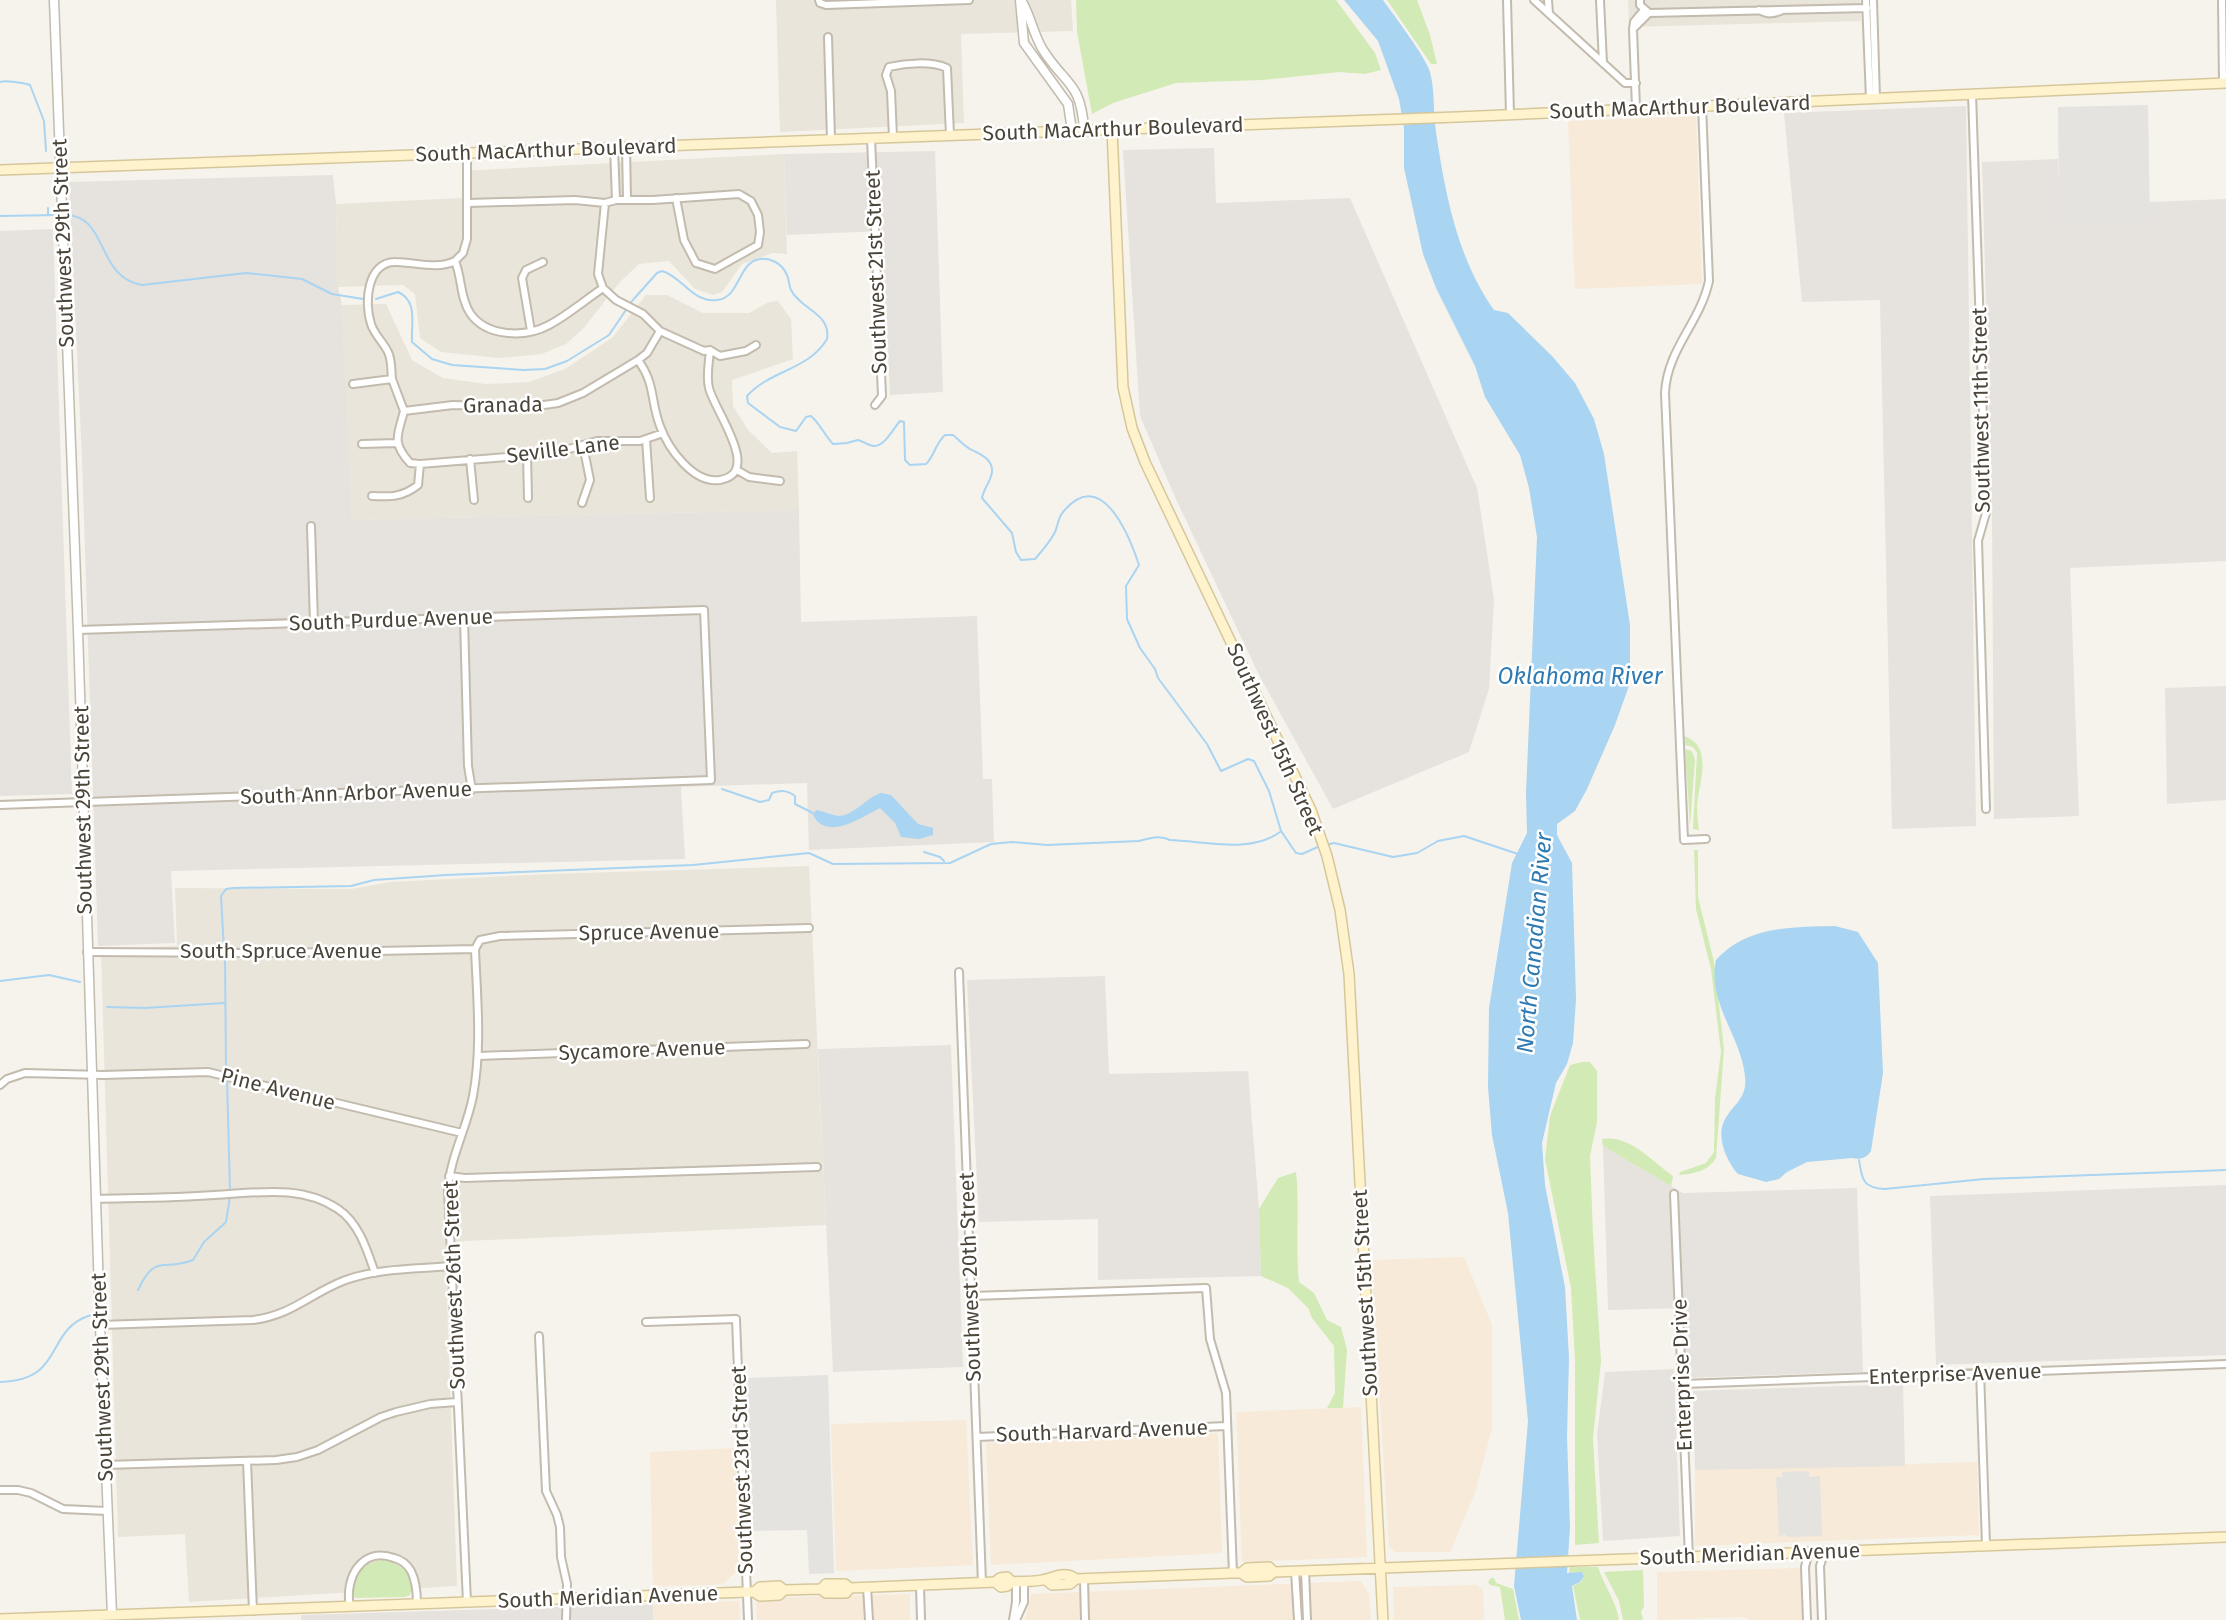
<svg xmlns="http://www.w3.org/2000/svg" width="2226" height="1620" font-family="'Fira Sans',sans-serif">
<style>
.residential{fill:#eae5da}
.commercial{fill:#f7ead8}
.industrial{fill:#e6e2dd}
.green{fill:#d2eab5}
.parking{fill:#e5e3e0}
.water{fill:#a9d4f2}
.lines{fill:none;stroke-linecap:round;stroke-linejoin:round}
.stream{stroke:#a9d4f2;stroke-width:2}
.minor-casing{stroke:#c2bbae;stroke-width:10}
.tertiary-casing{stroke:#c2bbae;stroke-width:11}
.secondary-casing{stroke:#d6c79b;stroke-width:12}
.minor{stroke:#fff;stroke-width:6}
.tertiary{stroke:#fff;stroke-width:8}
.secondary{stroke:#fff3cd;stroke-width:9}
.labels{text-anchor:middle;stroke-width:5;stroke-linejoin:round;paint-order:stroke}
.street-label{font-size:21px;fill:#4b4439;stroke:#fff}
.water-label{font-size:23px;font-style:italic;fill:#2e7ab2;stroke:#fff}
</style>
<rect width="100%" height="100%" fill="#f6f3ec"/>
<path class="residential" d="M776,0H1071L1073,31L961,34L964,123L780,132Z
M1628,0H1860L1861,21L1629,27Z
M784,154L787,254L773,253L742,264L722,292L713,295L695,289L669,261L639,264L619,283L583,329L566,344L542,354L499,358L441,352L420,338L415,294L403,285L338,287L336,204L462,198V171Z
M646,295H667L703,313H749L769,302L778,301L791,319L793,359L732,380L733,406L748,430L772,453L797,451L799,510L350,520L342,305L386,304L412,360L443,378L486,384L529,382L565,369L613,337Z
M809,866L826,1225L445,1242L457,1586L189,1602L185,1534L118,1537L101,949L177,946L175,888L351,889L391,882L548,874Z"/>
<path class="commercial" d="M1696,116L1702,284L1575,289L1568,121Z
M1464,1257L1492,1325V1428L1475,1493L1450,1552H1395L1389,1547L1371,1260Z
M1361,1407L1367,1557L1242,1562L1236,1412Z
M966,1420L973,1565L836,1571L831,1424Z
M1218,1433L1222,1553L991,1565L986,1443Z
M736,1448L739,1569L724,1583L714,1585L653,1586L650,1452Z
M1977,1462L1979,1535L1695,1546V1470Z
M1801,1568L1803,1620H1749L1745,1617L1657,1620V1572Z
M1361,1581L1369,1594L1371,1620H1025L1031,1594Z
M1476,1585L1483,1590L1484,1620H1394L1393,1587Z
M910,1594V1620H757L756,1598Z
M739,1601L740,1620H653V1604Z"/>
<path class="industrial" d="M1966,106L1976,826L1892,829L1880,300L1802,302L1784,113Z
M1214,148L1216,203L1350,198L1477,488L1494,599L1489,689L1469,752L1333,809L1258,673L1175,497L1140,416L1123,150Z
M935,151L943,392L890,395L882,231L787,235L784,154Z
M2058,159L2060,222L2149,221L2150,202L2226,199V561L2070,568L2079,816L1994,819L1992,515L1982,162Z
M333,175L336,204L338,287L342,305L351,520L799,510L801,622L977,616L983,779H992L994,842L809,850L807,783L681,787L685,859L171,871L175,943L98,946L82,459L69,182Z
M53,229L72,794L0,796V231Z
M2226,686V800L2167,804L2165,688Z
M1105,976L1109,1074L1248,1071L1259,1209L1261,1276L1098,1280V1219L979,1222L967,980Z
M951,1045L963,1367L833,1372L818,1049Z
M1603,1146L1683,1193L1857,1188L1863,1372L1685,1378L1683,1308L1608,1310Z
M2226,1185V1355L1936,1365L1930,1196Z
M1674,1369L1680,1536L1603,1541L1597,1435L1605,1372Z
M1903,1384L1905,1466L1695,1470L1693,1391Z
M653,1604V1620H301V1615Z"/>
<path class="green" d="M1076,0H1336L1375,53L1381,70L1365,74L1339,72L1263,80L1176,83L1113,103L1092,114L1077,32Z
M1387,0H1417L1430,35L1437,64H1431Z
M1684,736C1715,747 1698,784 1697,807C1697,815 1698,823 1699,830L1693,829L1697,753L1693,747L1685,745Z
M1685,749L1692,751L1695,760L1690,825Z
M1694,850H1698V897L1714,962L1724,1049L1716,1158C1708,1171 1694,1174 1679,1175L1680,1172L1706,1163L1714,1152L1715,1098L1721,1052L1711,969L1696,909Z
M1582,1062H1590L1597,1071V1122L1590,1156L1593,1234L1601,1361L1593,1438L1599,1543L1575,1545V1360L1571,1288L1545,1159L1550,1116L1570,1065Z
M1602,1139C1631,1135 1651,1161 1673,1176L1671,1186L1603,1146Z
M1296,1172C1300,1209 1295,1245 1299,1282L1314,1293L1327,1320L1341,1327L1347,1350L1343,1408H1327L1335,1393L1334,1346L1312,1318L1308,1308L1288,1288L1261,1276L1259,1209L1278,1178Z
M384,1560C401,1564 417,1576 410,1595L405,1597L355,1598L351,1589C357,1572 365,1562 384,1560Z
M1570,1567H1598C1604,1586 1616,1600 1619,1620H1580L1573,1586L1581,1582L1584,1575L1582,1572L1569,1573Z
M1643,1570L1644,1607L1641,1611L1643,1620H1623L1619,1601L1604,1572Z
M1491,1578H1494L1496,1583L1513,1589L1519,1620H1505L1500,1587L1490,1585L1488,1582Z"/>
<path class="parking" d="M2148,105L2150,221L2059,223L2058,107Z
M828,1375L834,1573L809,1574L807,1530L753,1531L747,1378Z
M1809,1471V1477L1820,1476L1822,1536L1787,1537L1785,1534L1779,1537L1776,1477H1782V1472Z"/>
<path class="water" d="M1344,0H1383C1393,14 1427,59 1430,72C1435,91 1433,112 1436,132C1445,193 1457,258 1494,310L1508,313L1552,356L1575,383L1594,419L1604,454L1630,625V683L1615,725L1587,789L1575,811L1557,824V835L1572,863L1576,999L1573,1043L1567,1064L1556,1083L1542,1143L1545,1185L1565,1287L1569,1358L1567,1436L1570,1527L1567,1573L1582,1572L1584,1576L1580,1582L1572,1586L1577,1620H1521L1514,1586L1528,1421L1508,1213L1492,1135L1488,1087L1489,1008L1512,863L1527,833L1526,793L1537,537L1529,488L1520,455L1485,397L1475,366L1436,288L1423,254L1404,168V128L1399,99L1378,41Z
M881,793L891,795L918,824L933,828V835L919,839L901,837L895,823L880,808C862,817 827,842 813,815L816,810C823,811 832,815 838,816C854,816 867,797 881,793Z
M1835,926L1858,932L1878,963L1883,1073L1871,1151C1867,1158 1860,1160 1852,1158L1807,1162L1787,1172L1779,1179L1766,1182L1738,1174C1728,1163 1717,1140 1723,1124C1730,1105 1748,1101 1745,1076C1741,1036 1707,1003 1716,960C1747,926 1791,927 1835,926Z"/>
<g class="lines">
<path class="stream" d="M0,82C5,80 25,83 30,85L44,121L46,151
M48,208V214
M64,215C109,214 95,277 142,285L246,273L302,279L332,294L363,299
M0,216L58,215
M376,299L398,292C418,301 411,323 412,342L432,359L452,365L524,370L545,369L567,361L609,335L632,301L657,273L662,271C683,277 692,303 717,300C739,298 738,266 756,260C769,256 782,263 787,275C789,279 789,286 791,290C801,310 831,313 827,339C809,370 770,370 747,396L748,403L780,427L796,431L806,417L811,416C820,424 824,434 833,444L847,443L858,440C863,441 869,446 874,446C885,446 893,429 900,421L904,422L905,460L910,465L926,464C935,455 935,444 945,435H953C958,439 964,446 970,449C979,454 993,458 992,472C991,481 984,488 982,498L1012,533L1016,552L1021,560L1035,559C1042,551 1050,542 1055,532C1058,525 1058,518 1063,512C1101,465 1129,535 1139,565L1126,586L1127,619L1140,648L1155,669L1158,678L1207,744L1221,771L1248,759L1254,761L1269,791L1281,831L1296,853L1302,854L1320,846
M722,789L760,802L769,800L772,793C781,790 787,790 795,796V804L813,813
M1326,845L1334,843L1393,857L1417,853L1438,841L1464,836L1518,854
M924,852L940,857L944,861
M224,950L221,896L226,889L233,888L351,886L374,880L446,875L693,865L809,853L833,864L950,863L991,844L1012,842L1047,845L1139,841C1149,838 1160,835 1170,840C1204,841 1250,854 1280,832
M225,955L226,1072
M0,981L49,975L80,982
M107,1007L145,1008L224,1003
M227,1078L230,1191
M1859,1160C1862,1180 1863,1188 1885,1189L1984,1179L2226,1170
M138,1290C156,1252 163,1272 193,1260L204,1242L226,1222L230,1197
M0,1382C67,1380 43,1330 91,1315"/>
<defs>
<path id="minor" d="M819,0L820,3L826,5L969,0
M1507,0L1510,114
M1534,0L1625,83H1636
M1548,0L1549,13
M1600,0L1603,63
M1640,0V5L1649,13L1867,8
M1866,0L1870,99
M1873,0L1876,98
M2222,0L2223,83
M1759,10C1769,15 1773,14 1783,10
M1633,29L1649,13
M828,37L831,139
M1972,94L1986,505V513L1978,541L1986,809
M1702,105L1709,281C1700,323 1667,349 1665,393L1684,840L1706,839
M1636,108L1633,29L1634,22L1644,10
M893,137L891,91L886,75L889,67C906,63 931,61 947,68L950,135
M871,138L882,396L875,405
M626,147L627,199
M614,148L616,200
M468,203L575,200L605,203L616,200H653L739,194L751,201L758,215L760,232L758,245L715,269L696,263L684,240L676,198
M455,261L463,253L467,239V154
M603,288L616,300L643,314L660,331L704,351L710,350L720,356L746,351L756,345
M531,331L522,278L526,270L543,262
M638,360C656,385 650,400 660,426C668,448 693,484 720,480C763,473 714,410 709,388C706,376 709,363 710,350
M392,379L404,411
M353,384L392,379C391,370 392,360 388,352C383,342 374,334 371,324C364,303 367,261 396,262C415,262 437,270 455,261C462,278 460,298 470,313C486,337 525,338 549,325C568,315 585,300 603,288L598,274L605,203
M404,411C398,435 391,442 410,463L420,464L555,453L597,441H640L663,433
M404,411L453,405L530,407L558,403L583,393L638,360L647,353L660,331
M646,439L650,498
M362,444L397,443
M527,455L528,498
M470,459L474,500
M737,470L749,477L780,481
M372,496C391,497 403,497 418,485L420,464
M582,503L590,480L583,445
M311,526L314,623
M464,618L468,766L472,790
M0,805L711,780L704,610L78,630
M87,952L278,953L475,949
M959,972L982,1583
M479,1056L806,1044
M0,1085L7,1079L25,1073L103,1075L208,1072L462,1133
M449,1176L465,1178L817,1167
M1674,1194L1689,1557
M96,1199C135,1198 174,1198 214,1195C256,1193 301,1184 338,1209C359,1223 367,1250 375,1273
M971,1296L1206,1288L1210,1339L1226,1393L1233,1573
M646,1322L736,1319L748,1620
M100,1325L253,1320C292,1315 308,1295 343,1281C376,1268 416,1269 451,1266
M539,1336L546,1491L557,1515L560,1527L561,1557L567,1584L566,1620
M1980,1371L1986,1545
M1683,1384L2226,1364
M977,1437L1226,1426
M247,1461L253,1611
M105,1465L276,1460L297,1457L318,1450L381,1417L396,1412L430,1404L457,1402
M0,1490H18L31,1493L63,1509L107,1511
M1305,1570L1307,1620
M1295,1571L1298,1620
M1084,1579L1085,1620
M920,1585L921,1620
M867,1587L869,1620
M467,1602L448,1190C450,1157 467,1128 473,1096C482,1048 477,998 475,949L480,940L500,936L809,928
M350,1607C344,1578 362,1546 394,1558C402,1560 407,1564 411,1571C416,1581 417,1593 417,1604
M1013,1620L1016,1602V1582
M1016,1620L1024,1602V1581
M1807,1620L1805,1567L1809,1551
M1822,1620L1820,1566L1825,1551"/>
<path id="tertiary" d="M54,0L78,630L100,1325L112,1615
M1020,0L1024,43L1068,104L1072,131
M1021,0C1031,16 1033,34 1043,50C1065,85 1081,81 1084,130"/>
<path id="secondary" d="M1112,129L1123,387L1132,428L1145,462L1311,810L1327,856L1340,910L1349,974L1383,1620
M0,170L1457,117L2226,83
M1241,1573L1247,1577L1269,1576L1274,1572
M1046,1580L1052,1585L1070,1584L1076,1579
M995,1582L1000,1578L1007,1577L1012,1582C1022,1581 1033,1582 1042,1580C1054,1578 1064,1570 1076,1579L1233,1573H1241L1247,1568L1269,1567L1274,1572L2226,1537
M821,1589L826,1584H845L850,1588L995,1582L1001,1587L1007,1586L1012,1582
M754,1592L760,1587L779,1586L784,1590L821,1589L826,1593H846L850,1588
M0,1619L747,1592H754L760,1596L779,1595L784,1590"/>
</defs>
<use href="#minor" class="minor-casing"/>
<use href="#tertiary" class="tertiary-casing"/>
<use href="#secondary" class="secondary-casing"/>
<use href="#minor" class="minor"/>
<use href="#tertiary" class="tertiary"/>
<use href="#secondary" class="secondary"/>
</g>
<g class="labels">
<g class="street-label">
<text transform="translate(1680 107) rotate(-2)" y="7">South MacArthur Boulevard</text>
<text transform="translate(1113 129) rotate(-2)" y="7">South MacArthur Boulevard</text>
<text transform="translate(546 150) rotate(-2)" y="7">South MacArthur Boulevard</text>
<text transform="translate(63 243) rotate(-92)" y="7">Southwest 29th Street</text>
<text transform="translate(876 272) rotate(-92)" y="7">Southwest 21st Street</text>
<text transform="translate(503 405) rotate(-1)" y="7">Granada</text>
<text transform="translate(1981 410) rotate(-91)" y="7">Southwest 11th Street</text>
<text transform="translate(563 449) rotate(-7)" y="7">Seville Lane</text>
<text transform="translate(391 620) rotate(-2)" y="7">South Purdue Avenue</text>
<text transform="translate(1275 739) rotate(66)" y="7">Southwest 15th Street</text>
<text transform="translate(356 793) rotate(-2)" y="7">South Ann Arbor Avenue</text>
<text transform="translate(83 810) rotate(-91)" y="7">Southwest 29th Street</text>
<text transform="translate(649 932) rotate(-1)" y="7">Spruce Avenue</text>
<text x="281" y="958">South Spruce Avenue</text>
<text transform="translate(642 1050) rotate(-2)" y="7">Sycamore Avenue</text>
<text transform="translate(278 1089) rotate(14)" y="7">Pine Avenue</text>
<text transform="translate(970 1277) rotate(-92)" y="7">Southwest 20th Street</text>
<text transform="translate(454 1285) rotate(-92)" y="7">Southwest 26th Street</text>
<text transform="translate(1365 1293) rotate(-93)" y="7">Southwest 15th Street</text>
<text transform="translate(1955 1374) rotate(-2)" y="7">Enterprise Avenue</text>
<text transform="translate(1682 1375) rotate(-92)" y="7">Enterprise Drive</text>
<text transform="translate(102 1377) rotate(-92)" y="7">Southwest 29th Street</text>
<text transform="translate(1102 1431) rotate(-2)" y="7">South Harvard Avenue</text>
<text transform="translate(742 1470) rotate(-92)" y="7">Southwest 23rd Street</text>
<text transform="translate(1750 1554) rotate(-2)" y="7">South Meridian Avenue</text>
<text transform="translate(608 1597) rotate(-2)" y="7">South Meridian Avenue</text>
</g>
<g class="water-label">
<text x="1580" y="684">Oklahoma River</text>
<text transform="translate(1534 943) rotate(-85)" y="8">North Canadian River</text>
</g>
</g>
</svg>
